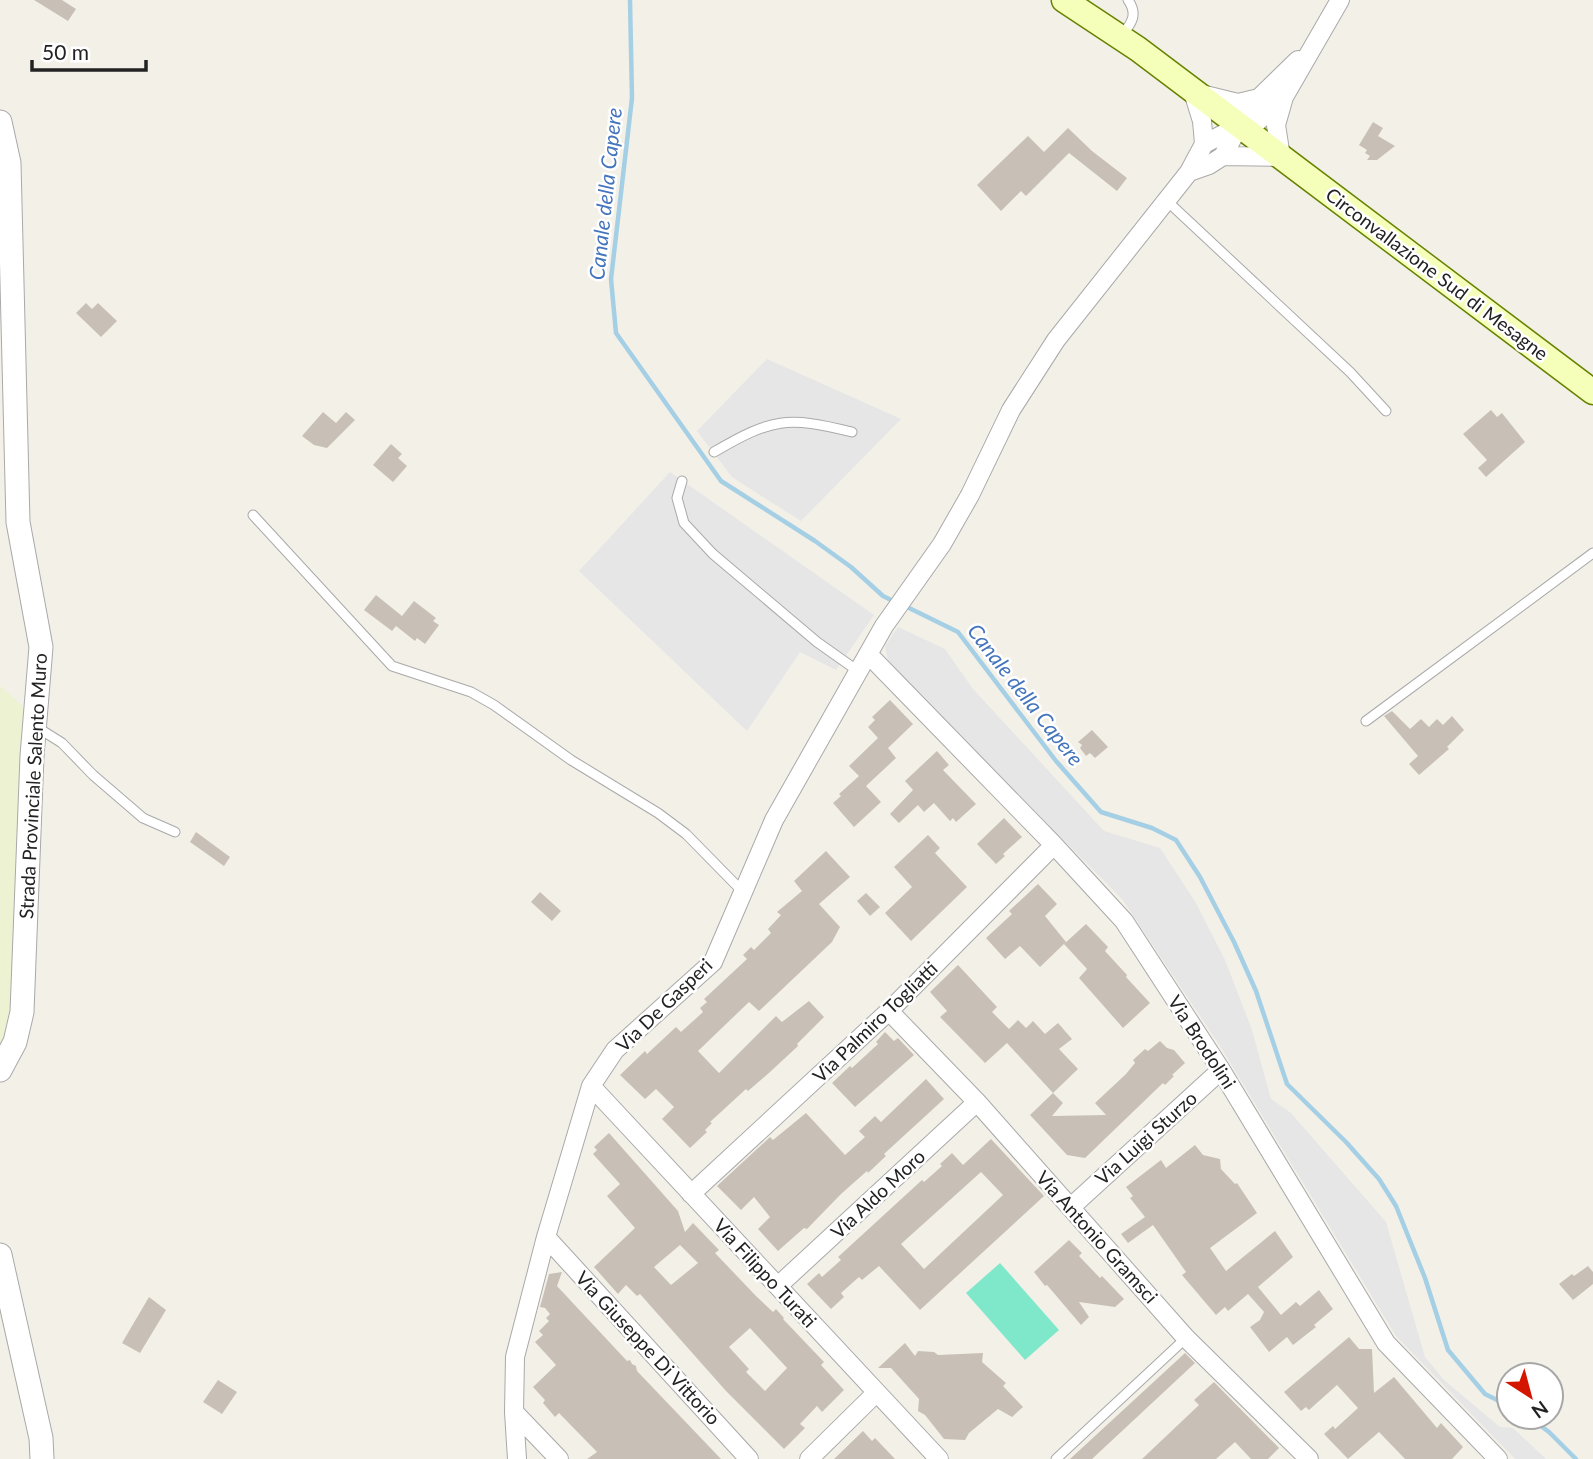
<svg xmlns="http://www.w3.org/2000/svg" width="1593" height="1459" font-family="Lato,sans-serif">
<style>
.farmland{fill:#edf2d3}
.pitch{fill:#80e8ca}
.parking{fill:#e6e6e6}
.lines{fill:none;stroke-linecap:round;stroke-linejoin:round}
.stream{stroke:#a5cfe4;stroke-width:4.5}
.building{fill:#c8c0b7;fill-rule:evenodd}
.service-casing{stroke:#a9a9a9;stroke-width:11}
.minor-casing{stroke:#a9a9a9;stroke-width:20}
.tertiary-casing{stroke:#a9a9a9;stroke-width:25}
.secondary-casing{stroke:#678200;stroke-width:27}
.service{stroke:#fff;stroke-width:9}
.minor{stroke:#fff;stroke-width:18}
.tertiary{stroke:#fff;stroke-width:23}
.secondary{stroke:#f5ffba;stroke-width:24}
.labels{text-anchor:middle;stroke-width:5;stroke-linejoin:round;paint-order:stroke}
.street-label{font-size:19px;fill:#222;stroke:#fff}
.water-label{font-size:21px;font-style:italic;fill:#4474bc;stroke:#fff}
</style>
<rect width="100%" height="100%" fill="#f3f0e8"/>
<path class="farmland" d="M0,686L28,711L11,1022L0,1043Z"/>
<path class="pitch" d="M1000,1263L1059,1330L1025,1360L966,1293Z"/>
<path class="parking" d="M767,359L901,419L801,521L732,477L697,431Z
M670,472L874,615L836,670L800,652L747,731L579,571Z
M898,627L945,649L973,689L1104,831L1160,848L1196,903L1225,960L1252,1030L1271,1099L1291,1113L1386,1222L1425,1357L1444,1380L1500,1427L1513,1428L1546,1459H1515L1396,1336L1220,1046L1122,899L913,688L888,660L885,646Z"/>
<g class="lines">
<path class="stream" d="M630,0L632,98L611,279L616,333L721,481L815,541L851,567L883,596L897,603
M905,606L958,632L1056,761L1101,812L1152,828L1176,840L1200,877L1234,942L1256,991L1287,1084L1346,1142L1379,1179L1396,1206L1425,1278L1448,1350L1485,1394L1509,1406
M1529,1417L1549,1432L1576,1459"/>
</g>
<path class="building" d="M34,0H62L76,9L68,21Z
M1373,122L1383,128L1378,136L1395,146L1377,160H1367L1370,156L1365,153L1367,150L1359,145Z
M1068,128L1092,151L1127,178L1117,191L1069,153L1026,196L1021,191L1001,211L977,185L1028,136L1044,152Z
M86,303L92,309L98,303L117,321L101,337L76,313Z
M1491,410L1497,417L1502,413L1525,442L1486,477L1478,468L1487,460L1463,434Z
M323,412L336,423L346,412L355,420L327,448L314,445L302,436Z
M391,444L402,454L398,458L407,466L393,482L373,465Z
M376,595L402,616L414,601L436,618L433,621L439,625L425,644L417,638L415,641L396,626L392,631L364,610Z
M890,700L913,724L888,748L896,758L866,786L881,802L854,827L833,803L841,796L839,794L859,776L849,766L878,738L868,727L875,720L872,717Z
M1392,711L1410,729L1421,719L1429,727L1437,719L1443,725L1452,716L1464,730L1447,747L1449,749L1419,775L1409,764L1418,756L1384,716Z
M1092,730L1108,747L1095,758L1090,753L1086,756L1080,748L1082,745L1078,742Z
M937,751L949,765L943,770L976,804L956,822L953,818L950,821L934,803L924,812L918,805L899,823L890,814L913,790L905,781Z
M1004,818L1022,837L1003,854L1005,856L996,864L977,844Z
M196,832L230,857L224,866L190,842Z
M928,835L940,848L935,853L967,887L911,941L885,913L912,887L894,867Z
M826,851L850,877L819,904L840,927L832,942L759,1011L749,1002L698,1051L719,1073L776,1016L782,1022L809,1001L824,1017L797,1044L798,1046L770,1072L748,1091L746,1089L710,1122L712,1123L705,1130L707,1132L690,1148L662,1119L674,1107L656,1089L645,1099L620,1075L645,1051L647,1054L676,1027L681,1032L703,1012L700,1008L707,1002L704,999L747,959L743,955L751,947L754,950L771,933L768,929L781,915L777,912L802,891L794,881Z
M1038,884L1057,904L1045,916L1066,942L1040,967L1020,946L1005,959L986,938L1012,914L1009,911Z
M540,892L561,911L552,921L531,902Z
M866,893L880,907L870,916L857,901Z
M1086,924L1108,947L1105,951L1127,975L1126,977L1150,1003L1123,1028L1079,978L1087,969L1064,944Z
M958,965L997,1007L992,1012L1009,1029L1018,1020L1026,1028L1033,1021L1045,1034L1058,1023L1072,1039L1059,1049L1078,1069L1053,1093L1007,1043L985,1063L940,1017L947,1011L930,992Z
M885,1032L894,1041L898,1038L914,1055L855,1107L832,1083L850,1066L852,1068L878,1044L876,1042Z
M1160,1041L1167,1048L1174,1050L1185,1063L1172,1075L1174,1076L1165,1085L1163,1083L1085,1158L1067,1155L1030,1115L1053,1093L1063,1103L1052,1116L1106,1115L1095,1103L1126,1074L1135,1063L1133,1060L1145,1049L1148,1051Z
M926,1079L944,1099L884,1154L886,1156L868,1173L867,1171L841,1194L807,1229L804,1228L778,1251L758,1229L770,1217L754,1197L741,1210L717,1186L770,1137L773,1140L806,1113L845,1155L865,1137L859,1131L875,1116L881,1122Z
M609,1133L678,1211L685,1232L693,1223L719,1250L715,1253L756,1296L773,1312L776,1309L784,1318L783,1319L824,1362L821,1365L844,1390L822,1412L817,1406L800,1424L805,1428L784,1449L726,1391L640,1294L637,1296L626,1285L618,1294L594,1267L635,1228L607,1196L620,1184L593,1154L597,1150L594,1147ZM680,1245L698,1263L671,1285L654,1267ZM750,1328L787,1368L765,1391L746,1372L749,1369L729,1347Z
M991,1139L1044,1196L920,1310L879,1266L862,1280L859,1277L841,1293L844,1297L831,1309L807,1284L819,1273L822,1277L841,1260L838,1257L922,1180L924,1182L942,1166L940,1164L952,1153L963,1165ZM981,1172L1003,1195L924,1269L901,1244Z
M1195,1145L1203,1155L1220,1159L1221,1169L1235,1184L1237,1183L1257,1213L1210,1248L1226,1271L1275,1231L1293,1257L1258,1287L1281,1315L1296,1302L1300,1306L1319,1290L1333,1309L1314,1325L1316,1327L1293,1345L1287,1337L1269,1352L1250,1327L1260,1320L1264,1312L1248,1294L1228,1311L1225,1307L1216,1315L1182,1275L1186,1272L1153,1225L1128,1243L1121,1234L1145,1217L1130,1198L1133,1196L1126,1187L1161,1160L1166,1168Z
M1069,1240L1082,1253L1079,1256L1100,1278L1102,1276L1124,1299L1115,1307L1079,1302L1089,1317L1081,1325L1047,1285L1045,1286L1034,1272Z
M1588,1266L1593,1272V1284L1573,1300L1559,1284L1572,1274L1574,1276Z
M562,1272L557,1286L627,1361L630,1360L632,1364L636,1366L637,1371L721,1459H587L597,1452L559,1413L555,1417L543,1403L545,1400L533,1387L556,1365L535,1342L543,1335L539,1331L549,1321L546,1318L550,1314L545,1308L540,1307L549,1274Z
M149,1297L166,1310L140,1353L122,1343Z
M1349,1337L1359,1349H1372L1374,1393L1394,1377L1437,1428L1441,1423L1463,1447L1452,1459H1405L1379,1432L1348,1459L1324,1434L1333,1426L1335,1429L1358,1408L1337,1385L1309,1410L1306,1407L1301,1411L1284,1392Z
M905,1343L915,1356L918,1351L934,1352L938,1355L983,1353L982,1362L1006,1383L1003,1386L1023,1407L1012,1417L998,1409L969,1433L965,1440L944,1439L925,1415L918,1411L919,1399L891,1368H878Z
M1185,1353L1195,1363L1092,1459H1070Z
M218,1380L237,1392L222,1414L203,1402Z
M1214,1382L1279,1448L1268,1459H1251L1235,1442L1216,1459H1142L1199,1405L1194,1400Z
M863,1431L872,1441L875,1438L895,1459H834Z"/>
<g class="lines">
<defs>
<path id="service" d="M1122,35C1132,23 1138,14 1128,0
M1166,200L1350,372L1386,411
M714,452C772,418 787,416 852,432
M682,481L677,498L684,523L713,554L817,642L858,671
M253,515L392,666L471,692L494,705L571,760L658,813L686,834L743,892
M1366,721L1593,553
M35,726L62,743L93,775L143,818L175,832
M1056,1459L1186,1338"/>
<path id="minor" d="M1204,144L1239,126L1256,123L1284,97L1340,0
M1223,156L1281,157L1276,125L1284,97
M1189,172L1209,165L1223,156L1239,126L1259,98L1298,60
M868,654L1054,845L1124,921L1221,1070L1386,1343L1498,1459
M889,1011L977,1102L1186,1338L1309,1459
M591,1086L939,1459
M691,1194L889,1011L1054,845
M1071,1207L1221,1070
M546,1237L749,1459
M778,1286L977,1102
M514,1412L559,1459
M517,1459L514,1412L515,1357L546,1237L591,1086L615,1050L713,962L774,820L884,626L942,544L970,495L1011,410L1056,340L1189,172L1204,144L1202,121L1193,92L1238,103L1259,98
M809,1459L876,1393"/>
<path id="tertiary" d="M0,122L9,163L18,522L41,647L32,756L22,1012L15,1042L0,1070
M0,1255L41,1438L42,1459"/>
<path id="secondary" d="M1064,0L1138,49L1593,392"/>
</defs>
<use href="#service" class="service-casing"/>
<use href="#minor" class="minor-casing"/>
<use href="#tertiary" class="tertiary-casing"/>
<use href="#secondary" class="secondary-casing"/>
<use href="#service" class="service"/>
<use href="#minor" class="minor"/>
<use href="#tertiary" class="tertiary"/>
<use href="#secondary" class="secondary"/>
</g>
<g class="labels">
<g class="street-label">
<text transform="translate(1437 274) rotate(37)" y="7">Circonvallazione Sud di Mesagne</text>
<text transform="translate(33 786) rotate(-87)" y="7">Strada Provinciale Salento Muro</text>
<text transform="translate(664 1005) rotate(-44)" y="7">Via De Gasperi</text>
<text transform="translate(875 1022) rotate(-44)" y="7">Via Palmiro Togliatti</text>
<text transform="translate(1202 1042) rotate(57)" y="7">Via Brodolini</text>
<text transform="translate(1146 1138) rotate(-42)" y="7">Via Luigi Sturzo</text>
<text transform="translate(878 1194) rotate(-43)" y="7">Via Aldo Moro</text>
<text transform="translate(1097 1237) rotate(48)" y="7">Via Antonio Gramsci</text>
<text transform="translate(765 1273) rotate(47)" y="7">Via Filippo Turati</text>
<text transform="translate(648 1348) rotate(47)" y="7">Via Giuseppe Di Vittorio</text>
</g>
<g class="water-label">
<text transform="translate(606 194) rotate(-84)" y="7">Canale della Capere</text>
<text transform="translate(1025 695) rotate(52)" y="7">Canale della Capere</text>
</g>
</g>
<g transform="translate(1530 1396) rotate(144)"><circle r="33" fill="#ffffff" stroke="#a7a7a7" stroke-width="2"/>
<path d="M0-5L12 26L0 18L-12 26Z" fill="#d41500"/>
<text y="-10" font-size="19" font-weight="bold" text-anchor="middle" fill="#222222">N</text>
</g>
<path d="M32 60v10h114v-10" fill="none" stroke="#222222" stroke-width="3.5"/>
<text x="42" y="60" font-size="21" fill="#222222" stroke="#ffffff" stroke-width="5" paint-order="stroke">50 m</text>
</svg>
